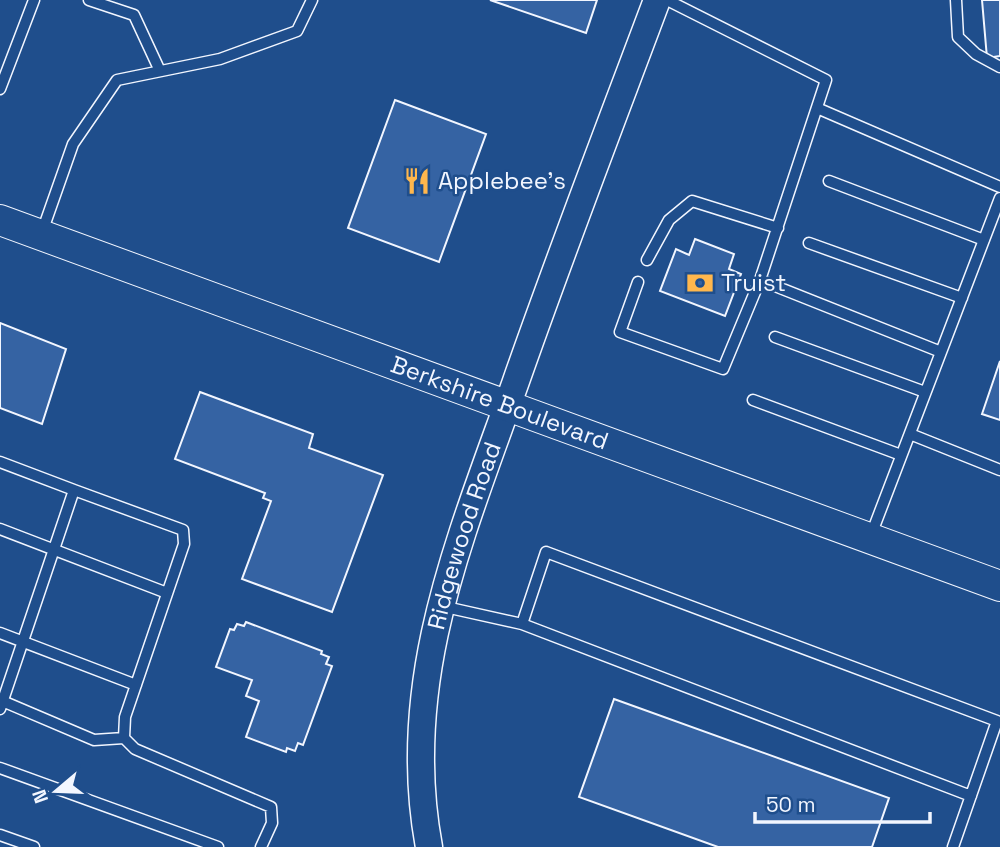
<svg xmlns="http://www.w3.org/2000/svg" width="1000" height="847" font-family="'Space Grotesk',sans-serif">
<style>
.building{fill:#3563a3;stroke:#f2f6ff;stroke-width:2}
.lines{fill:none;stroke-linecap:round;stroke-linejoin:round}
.service-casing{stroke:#f2f6ff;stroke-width:13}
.tertiary-casing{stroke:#f2f6ff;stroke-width:29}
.secondary-casing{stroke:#f2f6ff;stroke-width:32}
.service{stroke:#1f4e8c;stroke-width:10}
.tertiary{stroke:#1f4e8c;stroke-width:26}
.secondary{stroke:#1f4e8c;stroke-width:30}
.labels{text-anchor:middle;stroke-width:5;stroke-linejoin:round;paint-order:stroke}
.poi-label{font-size:24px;fill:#f2f6ff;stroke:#1f4e8c;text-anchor:start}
.street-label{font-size:24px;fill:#f2f6ff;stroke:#1f4e8c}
</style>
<rect width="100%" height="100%" fill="#1f4e8c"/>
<path class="building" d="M490,0H597L586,33Z
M982,0H1000V56L987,58Z
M395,100L486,134L439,262L348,228Z
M695,239L734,254L729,269L741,274L725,316L660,291L676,249L689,255Z
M0,323L66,349L42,424L0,408Z
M1000,361V420L982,414Z
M200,392L313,434L309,448L383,475L332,612L242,579L271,501L263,498L265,493L175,459Z
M246,622L322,651L321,654L329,657L326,664L332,666L303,745L298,743L295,751L287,748L286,752L246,737L259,701L246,696L252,680L216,667L230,629L234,630L237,624L244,626Z
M614,699L889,798L872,847H718L579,797Z"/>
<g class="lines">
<defs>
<path id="service" d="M89,0L134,15L160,71
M956,0L958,37L976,54L1000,67
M0,89L34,0
M817,108L1000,187
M829,181L984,240
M42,232L73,144L117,80L220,59L297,31L312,0
M809,243L962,298
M647,260L669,220L692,201L778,228
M760,280L941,352
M638,282L620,332L723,369L760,280L826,80L667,0
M775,337L925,392
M753,400L901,455
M910,434L1000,470
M0,462L74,490L0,709
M74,490L183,530L184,544L125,717L124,738L135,749L271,807L272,823L261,847
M0,529L167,593
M871,535L1000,198
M441,606L522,624L546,552L997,721L953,847
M522,624L971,796
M0,633L136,685
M0,700L94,740L124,738
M0,768L218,847
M0,835L34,847"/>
<g id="tertiary">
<path id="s1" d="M429,847C398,681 461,536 515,384C560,255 609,128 657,0"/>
</g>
<g id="secondary">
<path id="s2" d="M0,220L1000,586"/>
</g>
</defs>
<use href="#service" class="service-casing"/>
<use href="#tertiary" class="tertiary-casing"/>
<use href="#secondary" class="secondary-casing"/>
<use href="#service" class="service"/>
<use href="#tertiary" class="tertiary"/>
<use href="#secondary" class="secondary"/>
</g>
<defs>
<symbol id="restaurant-bare" viewBox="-9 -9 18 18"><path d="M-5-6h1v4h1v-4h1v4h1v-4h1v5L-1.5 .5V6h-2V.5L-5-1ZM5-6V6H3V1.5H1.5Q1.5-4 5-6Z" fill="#ffb74d" stroke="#1f4e8c" stroke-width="2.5" paint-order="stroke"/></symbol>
<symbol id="bank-bare" viewBox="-9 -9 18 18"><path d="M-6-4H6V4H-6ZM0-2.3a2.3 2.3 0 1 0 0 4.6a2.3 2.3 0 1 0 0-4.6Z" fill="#ffb74d" stroke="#1f4e8c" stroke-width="2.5" paint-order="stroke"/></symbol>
</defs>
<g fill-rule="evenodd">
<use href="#restaurant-bare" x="398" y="162" width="38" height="38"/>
<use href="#bank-bare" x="681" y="264" width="38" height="38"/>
</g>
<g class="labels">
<g class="poi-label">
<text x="438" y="189">Applebee's</text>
<text x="721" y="291">Truist</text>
</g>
<g class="street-label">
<text dy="8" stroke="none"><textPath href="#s2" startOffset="532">Berkshire Boulevard</textPath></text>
<text dy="8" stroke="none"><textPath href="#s1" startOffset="317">Ridgewood Road</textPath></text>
</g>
</g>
<g transform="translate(56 791) rotate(251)" stroke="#1f4e8c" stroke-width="5" paint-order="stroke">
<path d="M0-5L12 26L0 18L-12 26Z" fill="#f2f6ff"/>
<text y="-10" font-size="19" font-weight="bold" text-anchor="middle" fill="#f2f6ff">N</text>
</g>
<path d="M755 812v10h175v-10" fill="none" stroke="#f2f6ff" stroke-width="3.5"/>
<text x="766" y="812" font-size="21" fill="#f2f6ff" stroke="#1f4e8c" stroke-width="5" paint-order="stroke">50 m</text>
</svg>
